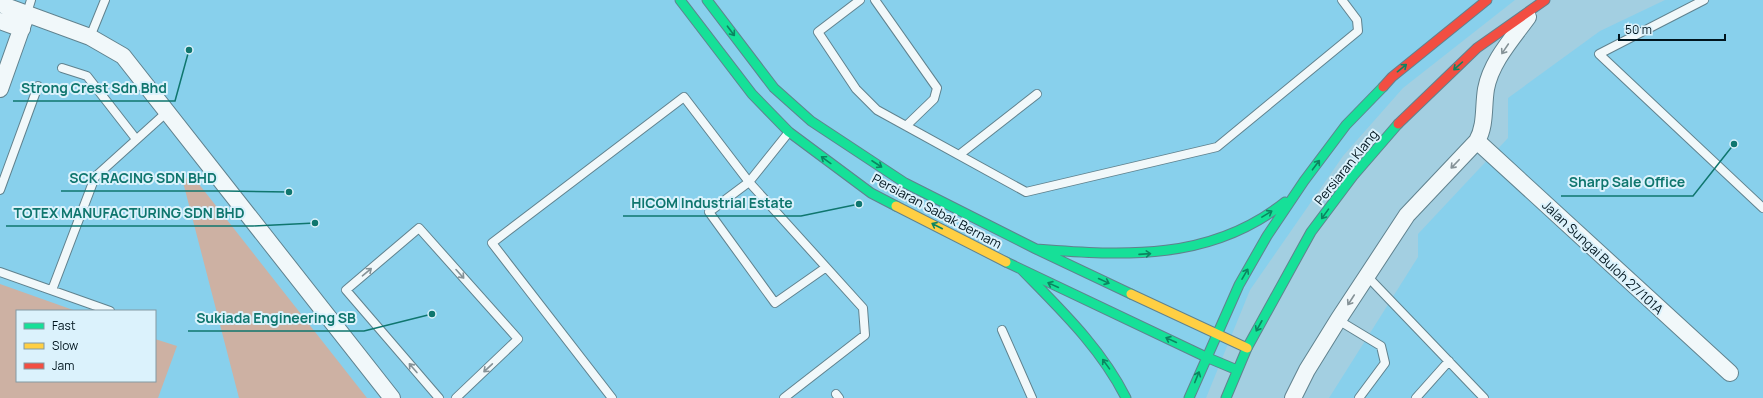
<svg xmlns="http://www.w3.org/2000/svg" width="1763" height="398" font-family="Manrope,sans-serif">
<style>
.built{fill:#88d0ec;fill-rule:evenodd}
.green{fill:#cdb1a3}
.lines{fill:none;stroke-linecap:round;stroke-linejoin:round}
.lane-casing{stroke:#60828e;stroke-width:10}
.street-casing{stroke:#60828e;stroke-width:18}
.fast-casing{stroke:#60828e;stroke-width:11}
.slow-casing{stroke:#60828e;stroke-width:11}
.jam-casing{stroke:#60828e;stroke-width:11}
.lane{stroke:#f1f8fa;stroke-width:8}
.street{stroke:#f1f8fa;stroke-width:16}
.fast{stroke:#16e098;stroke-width:9}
.slow{stroke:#ffcf43;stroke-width:9}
.jam{stroke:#f24e42;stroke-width:9}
.oneway{stroke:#0c8561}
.oneway2{stroke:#859297}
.labels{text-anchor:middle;stroke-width:4;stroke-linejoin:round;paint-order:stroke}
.street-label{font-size:13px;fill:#00151e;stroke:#dbf2fc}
.leader{fill:none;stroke:#0f766e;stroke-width:1.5}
.callout-dot{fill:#0f766e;stroke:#dbf2fc;stroke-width:1.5}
.callout-label{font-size:14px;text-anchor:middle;font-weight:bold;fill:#0f766e;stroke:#dbf2fc;stroke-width:4;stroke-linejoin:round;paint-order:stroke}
</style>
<rect width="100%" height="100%" fill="#a3cfe1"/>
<path class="built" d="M0,0H1515L1403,88L1343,156L1250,290L1206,398H0ZM17,311H155V381H17Z
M1665,0H1763V398H1329L1418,257V234L1508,138V98L1600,31Z"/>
<path class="green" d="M191,174L367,398H239L183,182Z
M0,284L76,311H17V381H155V339L177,346L158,398H0Z"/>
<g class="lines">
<defs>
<path id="lane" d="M860,0L818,32L856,89L877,110L1026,192L1217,147L1358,31L1357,20L1342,0
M875,0L937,88L934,99L906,126
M1704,0L1599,54L1763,208
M27,13L31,0
M90,37L105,0
M62,68L87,76L136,139
M789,132L749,182L709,212L775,303L825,268
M959,155L1037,94
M0,190L38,86
M0,272L110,311
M1367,276L1484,398
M52,290L95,177L167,112
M1338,320L1381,346L1385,363L1359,398
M1002,330L1032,398
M836,394L839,398
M439,398L346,290L419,228L518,339L456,398
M612,398L492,243L684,97L749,182L863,308L865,335L784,398
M1416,398L1449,361"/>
<path id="street" d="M0,4L90,37L123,56L392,398
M0,21L22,29
M0,89L27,13
M1477,141L1730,373
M1293,398L1307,370L1338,320L1407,215L1477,141C1486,125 1483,107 1486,89C1491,62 1512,39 1528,17"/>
<path id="fast" d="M680,0L752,94L789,132L871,193L896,206
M707,0L774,88L811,121L905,183L1036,249L1131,294
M1036,249C1125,256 1211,261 1285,202
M1006,262L1206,357L1237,370
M1022,270C1061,310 1101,348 1126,398
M1189,398L1239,285L1267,236L1304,181L1346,125L1383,87
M1226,398L1247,348L1311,232L1353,176L1398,124"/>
<path id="slow" d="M896,206L1006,262
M1131,294L1247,348"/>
<path id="jam" d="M1383,87L1392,77L1487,0
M1398,124L1477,48L1545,0"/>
</defs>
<use href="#lane" class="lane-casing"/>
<use href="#street" class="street-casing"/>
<use href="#fast" class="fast-casing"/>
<use href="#slow" class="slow-casing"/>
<use href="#jam" class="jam-casing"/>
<use href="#lane" class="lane"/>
<use href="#street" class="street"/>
<use href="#fast" class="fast"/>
<use href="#slow" class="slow"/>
<use href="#jam" class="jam"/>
</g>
<defs><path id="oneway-shaft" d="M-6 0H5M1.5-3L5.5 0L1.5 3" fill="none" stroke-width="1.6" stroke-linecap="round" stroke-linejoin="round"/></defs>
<g class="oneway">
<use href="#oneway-shaft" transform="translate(731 31) rotate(53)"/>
<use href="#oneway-shaft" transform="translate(1458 66) rotate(138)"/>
<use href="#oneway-shaft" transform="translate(1402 68) rotate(-39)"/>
<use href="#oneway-shaft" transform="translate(826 160) rotate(-144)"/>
<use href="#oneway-shaft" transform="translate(877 164) rotate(33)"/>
<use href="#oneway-shaft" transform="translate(1316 165) rotate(-53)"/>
<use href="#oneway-shaft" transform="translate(1267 214) rotate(-31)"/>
<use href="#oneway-shaft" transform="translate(1325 214) rotate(126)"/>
<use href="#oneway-shaft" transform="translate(937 226) rotate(-153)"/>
<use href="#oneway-shaft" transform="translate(1145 254) rotate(-4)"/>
<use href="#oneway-shaft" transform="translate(1245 274) rotate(-60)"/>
<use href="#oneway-shaft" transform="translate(1104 281) rotate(25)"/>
<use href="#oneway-shaft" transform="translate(1053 285) rotate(-155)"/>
<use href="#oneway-shaft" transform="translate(1259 326) rotate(119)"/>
<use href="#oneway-shaft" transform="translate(1171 340) rotate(-155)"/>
<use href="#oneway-shaft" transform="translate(1106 364) rotate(-126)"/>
<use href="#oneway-shaft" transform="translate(1197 377) rotate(-68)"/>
</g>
<g class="oneway2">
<use href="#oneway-shaft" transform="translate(1505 49) rotate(124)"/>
<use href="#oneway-shaft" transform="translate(1455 164) rotate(134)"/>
<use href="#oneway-shaft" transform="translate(367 272) rotate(-40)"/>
<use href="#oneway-shaft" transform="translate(460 274) rotate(48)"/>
<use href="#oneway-shaft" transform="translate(1351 300) rotate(123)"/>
<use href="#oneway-shaft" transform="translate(413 368) rotate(-131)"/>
<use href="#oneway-shaft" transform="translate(488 368) rotate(137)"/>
</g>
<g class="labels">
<g class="street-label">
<text transform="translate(1346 167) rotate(-51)" y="5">Persiaran Klang</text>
<text transform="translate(937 211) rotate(28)" y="5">Persiaran Sabak Bernam</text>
<text transform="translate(1603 257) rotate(43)" y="5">Jalan Sungai Buloh 27/101A</text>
</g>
</g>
<path class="leader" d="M189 50L175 101H13M289 192L225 191H61M1734 144L1693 196H1561M859 204L801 216H623M315 223L253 226H6M432 314L364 331H188"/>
<g class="callout-dot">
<circle cx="189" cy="50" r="4"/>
<circle cx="289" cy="192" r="4"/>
<circle cx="1734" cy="144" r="4"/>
<circle cx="859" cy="204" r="4"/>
<circle cx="315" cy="223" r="4"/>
<circle cx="432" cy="314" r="4"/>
</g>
<g class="callout-label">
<text x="94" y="93">Strong Crest Sdn Bhd</text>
<text x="143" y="183">SCK RACING SDN BHD</text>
<text x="1627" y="187">Sharp Sale Office</text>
<text x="712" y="208">HICOM Industrial Estate</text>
<text x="129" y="218">TOTEX MANUFACTURING SDN BHD</text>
<text x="276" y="323">Sukiada Engineering SB</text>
</g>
<rect x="16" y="310" width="140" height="72" fill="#dbf2fc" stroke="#839aa3"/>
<rect x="24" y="323" width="20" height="6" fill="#16e098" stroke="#839aa3"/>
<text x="52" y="330" font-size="12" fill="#00151e">Fast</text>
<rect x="24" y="343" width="20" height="6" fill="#ffcf43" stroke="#839aa3"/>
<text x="52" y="350" font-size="12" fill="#00151e">Slow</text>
<rect x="24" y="363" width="20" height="6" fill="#f24e42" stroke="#839aa3"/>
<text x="52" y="370" font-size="12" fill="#00151e">Jam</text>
<path d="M1619 34v6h106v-6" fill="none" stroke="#00151e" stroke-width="2"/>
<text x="1625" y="34" font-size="12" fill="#00151e" stroke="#dbf2fc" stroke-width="3" paint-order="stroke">50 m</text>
</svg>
